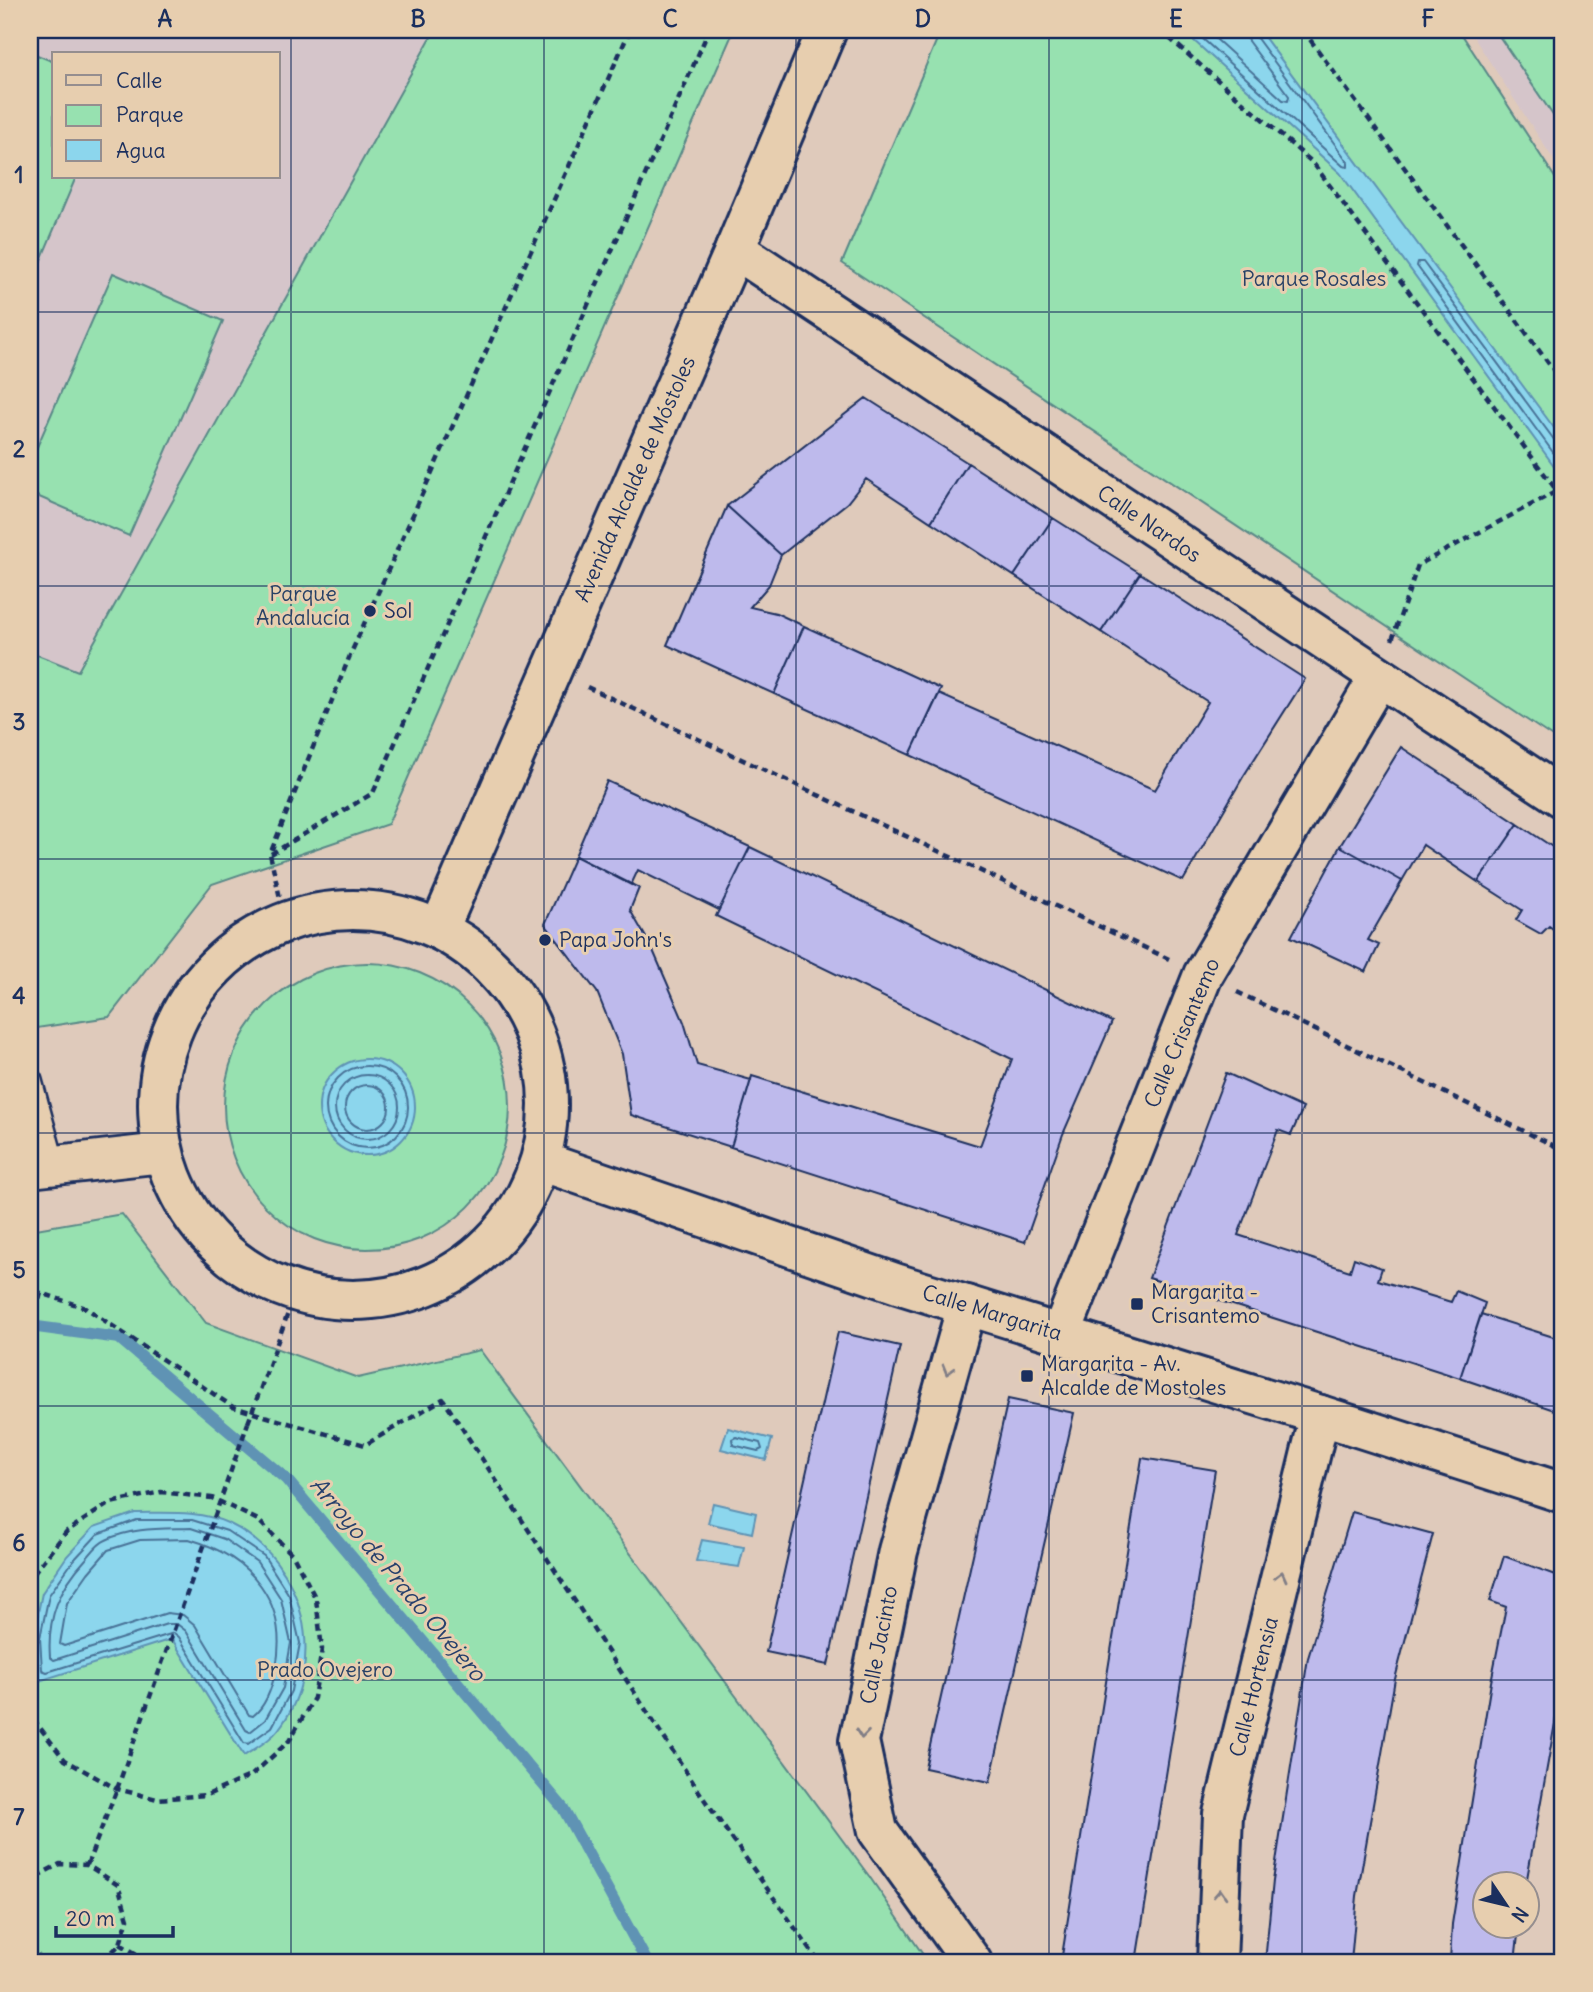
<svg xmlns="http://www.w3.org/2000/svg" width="1593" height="1992" font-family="Delius,sans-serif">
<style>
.built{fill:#d5c5ca;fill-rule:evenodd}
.green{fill:#97e1b0;stroke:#598887;stroke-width:2}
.water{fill:#8cd6ed;stroke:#5f93b4;stroke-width:2}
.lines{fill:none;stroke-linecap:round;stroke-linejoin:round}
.shore{stroke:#487297;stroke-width:2}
.stream{stroke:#5f93b4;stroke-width:12}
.building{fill:#bebaec;stroke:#1b2f5e;stroke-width:2}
.lane-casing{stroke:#1b2f5e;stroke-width:28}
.street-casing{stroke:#1b2f5e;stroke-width:44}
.secondary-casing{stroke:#1b2f5e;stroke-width:44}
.path{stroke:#1b2f5e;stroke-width:4.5;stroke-dasharray:7 5;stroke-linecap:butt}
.lane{stroke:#e7ceaf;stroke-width:23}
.street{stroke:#e7ceaf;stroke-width:38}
.secondary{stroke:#e7ceaf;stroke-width:38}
.path-bridge{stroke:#1b2f5e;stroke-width:4.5;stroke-dasharray:7 5;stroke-linecap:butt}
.oneway{stroke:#817e86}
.grid{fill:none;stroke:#1b2f5e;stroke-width:2;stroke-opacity:0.55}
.poi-dot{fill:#1b2f5e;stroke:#e7ceaf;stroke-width:2.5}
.labels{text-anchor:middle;stroke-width:6;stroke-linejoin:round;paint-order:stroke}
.park-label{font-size:21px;fill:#274166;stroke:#e7ceaf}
.street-label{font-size:21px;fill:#1b2f5e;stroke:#e7ceaf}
.poi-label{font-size:21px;fill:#1b2f5e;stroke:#e7ceaf;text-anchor:start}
.water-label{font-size:23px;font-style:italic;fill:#26406c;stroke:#e7ceaf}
.neatline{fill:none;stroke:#1b2f5e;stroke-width:2.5}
.grid-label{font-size:23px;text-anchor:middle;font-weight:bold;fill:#1b2f5e}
</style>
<rect width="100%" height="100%" fill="#dfcabb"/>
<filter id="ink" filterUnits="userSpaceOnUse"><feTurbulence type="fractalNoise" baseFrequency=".0143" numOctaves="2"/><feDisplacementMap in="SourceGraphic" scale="14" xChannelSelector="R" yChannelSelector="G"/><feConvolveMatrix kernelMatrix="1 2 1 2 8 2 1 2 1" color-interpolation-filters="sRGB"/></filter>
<g filter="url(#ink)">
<path class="built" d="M30,30H435L77,671L30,652ZM54,54H278V177H54Z
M1469,30H1563V174Z"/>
<path class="green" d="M435,30H734L388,824L212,884L109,1017L37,1028L30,1026V652L78,671Z
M941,30H1459L1563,190V744L842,263Z
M1495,30H1563V130Z
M30,52L54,62V177H76L30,286Z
M113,273L223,321L129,536L30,493V463Z
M224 1106a143 143 0 1 1 286 0a143 143 0 1 1-286 0Z
M122,1214L206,1323L358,1378L480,1350L869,1876L928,1962H30V1230Z"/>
<path class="water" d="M1182,30H1259L1563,440V478L1340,173Z
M319 1107a48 48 0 1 1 96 0a48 48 0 1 1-96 0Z
M728,1428L772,1439L766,1460L721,1449Z
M713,1503L756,1513L752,1533L708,1523Z
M135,1513C168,1513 200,1510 230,1524C305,1560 330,1664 278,1730C270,1741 254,1749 244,1756L172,1639L36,1682L33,1637L42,1593L67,1556L94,1527Z
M702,1540L744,1547L739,1567L696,1561Z"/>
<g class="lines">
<path class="shore" d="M1193,30L1343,166L1348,167V162L1256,37L1254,30
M1206,30L1283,100L1288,101L1289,96L1248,41L1246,30
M1563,444L1555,441L1423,262H1418L1417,266L1563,466
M326 1107a41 41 0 1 1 82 0a41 41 0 1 1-82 0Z
M335 1107a32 32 0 1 1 64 0a32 32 0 1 1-64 0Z
M345 1107a22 22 0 1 1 44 0a22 22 0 1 1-44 0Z
M736,1437L760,1443L762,1449L758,1451L733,1445L732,1439Z
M137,1520H192L227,1531L264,1556L289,1595L300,1643L291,1691L272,1727L248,1744L244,1743L179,1637L174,1633L47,1672L42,1670L40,1638L49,1595L73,1561L98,1534Z
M191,1528L224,1539L257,1562L281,1599L291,1643L283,1688L265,1720L250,1732L246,1730L186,1631L177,1624H167L54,1660L50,1657C47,1618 59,1588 86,1559C92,1552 98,1543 106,1540C133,1527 162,1529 191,1528Z
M189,1539C251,1557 289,1602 276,1668C273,1684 267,1705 253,1716L249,1715L195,1625L183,1615L167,1613L64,1646L60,1644L67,1603L88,1573L108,1550L140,1540Z"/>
<path class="stream" d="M30,1326L119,1338L286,1479L563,1808L647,1962"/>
</g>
<path class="building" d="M866,398L968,463L931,522L866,479L847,503L781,555L727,506Z
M968,463L1053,518L1014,576L931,522Z
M727,506L781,555L769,585L750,607L776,613L804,626L774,694L667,645Z
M1053,518L1140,573L1101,632L1014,576Z
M1140,573L1305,679L1243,777L1183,881L910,755L939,694L1155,790L1208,702L1101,632Z
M804,626L941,689L910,755L774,694Z
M1401,747L1518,824L1478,882L1423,845L1402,881L1340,846Z
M607,781L750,847L719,910L638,870L631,885L575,856Z
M1518,824L1563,854V936L1549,926L1541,934L1516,920L1522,910L1478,882Z
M1340,846L1402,881L1368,940L1379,945L1366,972L1291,937Z
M750,847L1112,1022L1063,1134L1025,1242L731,1147L752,1076L980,1146L1012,1059L716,916Z
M575,856L639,888L630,910L652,948L684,1022L697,1065L751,1080L731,1147L631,1115L622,1054L597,992L545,924Z
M1226,1073L1303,1108L1291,1135L1278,1130L1238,1235L1350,1271L1354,1258L1382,1268L1378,1280L1451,1302L1456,1291L1485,1303L1460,1378L1149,1278Z
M1481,1314L1563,1340V1413L1460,1378Z
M838,1332L900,1346L828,1665L766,1652Z
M1008,1399L1074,1413L990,1782L925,1768Z
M1142,1458L1215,1470L1136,1962H1061Z
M1352,1512L1433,1534L1395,1679L1357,1896L1351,1962H1265L1273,1881L1308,1658Z
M1504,1556L1563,1578V1679L1526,1884H1484V1926H1519L1515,1962H1450L1452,1924L1491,1682L1506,1607L1490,1601Z"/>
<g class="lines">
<defs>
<path id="lane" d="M30,1081L53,1165"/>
<path id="street" d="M735,249L1563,798
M967,1305L898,1551L859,1741L878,1831L972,1962
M1061,1334L1203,975L1379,677
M1217,1962L1223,1814L1320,1415"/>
<path id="secondary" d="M158 1105a195 195 0 1 1 390 0a195 195 0 1 1-390 0Z
M440,927L735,249L827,30
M543,1162L898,1284L1320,1415L1563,1493
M30,1168L162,1153"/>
</defs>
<use href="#lane" class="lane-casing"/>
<use href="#street" class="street-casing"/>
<use href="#secondary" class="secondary-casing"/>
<path class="path" d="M1160,30L1313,163L1563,499
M1303,30L1563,383
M1392,640L1418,565L1557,491L1563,478
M587,687L1169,959
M271,854L373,793L709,30
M285,920L270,854L351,653L630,30
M1237,992L1563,1150
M30,1334L41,1293L86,1308L233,1407L365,1445L443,1399L704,1799L819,1962
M248,1423L295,1294
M30,1585L35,1571L67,1531L110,1503L161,1492L212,1498L258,1520L293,1555L316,1599L322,1649L314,1698L289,1741L252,1775L207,1795L157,1799L117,1789L65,1760L34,1720L30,1708
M87,1865L117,1789
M30,1887L39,1875L60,1864L87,1865L118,1885L128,1919L120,1944L102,1962
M120,1944L150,1962
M30,1945L43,1962"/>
<use href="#lane" class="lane"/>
<use href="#street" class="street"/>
<use href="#secondary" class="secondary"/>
<path class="path-bridge" d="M117,1789L248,1423"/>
</g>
<defs><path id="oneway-chevron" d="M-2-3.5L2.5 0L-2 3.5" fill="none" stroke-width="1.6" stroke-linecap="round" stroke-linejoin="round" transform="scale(1.75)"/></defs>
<g class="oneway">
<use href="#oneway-chevron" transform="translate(948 1370) rotate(106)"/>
<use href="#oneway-chevron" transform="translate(1281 1576) rotate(-76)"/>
<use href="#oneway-chevron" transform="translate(862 1734) rotate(96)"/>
<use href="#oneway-chevron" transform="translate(1220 1894) rotate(-87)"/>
</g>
</g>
<path class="grid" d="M291,30V1962M544,30V1962M796,30V1962M1049,30V1962M1302,30V1962M30,312H1563M30,586H1563M30,859H1563M30,1133H1563M30,1406H1563M30,1680H1563"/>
<g class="poi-dot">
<circle cx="370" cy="611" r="7"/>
<circle cx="545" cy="940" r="7"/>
<rect x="1130" y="1297" width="14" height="14" rx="3.5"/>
<rect x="1020" y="1369" width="14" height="14" rx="3.5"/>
</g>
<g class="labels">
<g class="park-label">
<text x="1314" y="286">Parque Rosales</text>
<text x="303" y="601">Parque<tspan x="303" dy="24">Andalucía</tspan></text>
<text x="325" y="1677">Prado Ovejero</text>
</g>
<g class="street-label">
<text transform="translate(635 479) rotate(-66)" y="7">Avenida Alcalde de Móstoles</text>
<text transform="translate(1149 524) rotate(34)" y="7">Calle Nardos</text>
<text transform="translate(1182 1033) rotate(-67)" y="7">Calle Crisantemo</text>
<text transform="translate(992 1313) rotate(17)" y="7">Calle Margarita</text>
<text transform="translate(879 1645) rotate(-79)" y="7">Calle Jacinto</text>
<text transform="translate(1254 1687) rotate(-76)" y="7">Calle Hortensia</text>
</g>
<g class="poi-label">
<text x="384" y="618">Sol</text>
<text x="559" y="947">Papa John's</text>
<text x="1151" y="1299">Margarita -<tspan x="1151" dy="24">Crisantemo</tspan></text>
<text x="1041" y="1371">Margarita - Av.<tspan x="1041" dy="24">Alcalde de Mostoles</tspan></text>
</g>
<g class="water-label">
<text transform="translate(398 1579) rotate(50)" y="8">Arroyo de Prado Ovejero</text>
</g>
</g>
<rect width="1593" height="1992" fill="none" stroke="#e7ceaf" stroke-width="77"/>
<rect x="52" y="52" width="228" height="126" fill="#e7ceaf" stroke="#958e8f" stroke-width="2"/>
<rect x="66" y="75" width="35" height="10" fill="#e7ceaf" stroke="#958e8f" stroke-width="2"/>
<text x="116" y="88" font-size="21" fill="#1b2f5e">Calle</text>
<rect x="66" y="105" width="35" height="21" fill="#97e1b0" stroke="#958e8f" stroke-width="2"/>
<text x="116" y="122" font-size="21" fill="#1b2f5e">Parque</text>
<rect x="66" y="140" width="35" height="21" fill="#8cd6ed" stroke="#958e8f" stroke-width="2"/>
<text x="116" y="158" font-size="21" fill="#1b2f5e">Agua</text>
<g transform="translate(1506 1905) rotate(125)"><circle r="33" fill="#e7ceaf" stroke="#958e8f" stroke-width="2"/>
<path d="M0-5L12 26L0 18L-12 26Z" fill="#1b2f5e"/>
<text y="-10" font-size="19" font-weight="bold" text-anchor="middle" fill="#1b2f5e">N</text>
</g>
<path d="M56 1926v10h117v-10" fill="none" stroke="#1b2f5e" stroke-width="3.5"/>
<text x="66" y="1926" font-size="21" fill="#1b2f5e" stroke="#e7ceaf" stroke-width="5" paint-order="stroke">20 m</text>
<rect x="38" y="38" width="1516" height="1916" class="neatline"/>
<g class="grid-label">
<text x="165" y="27">A</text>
<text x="418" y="27">B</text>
<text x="670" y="27">C</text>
<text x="923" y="27">D</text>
<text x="1176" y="27">E</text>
<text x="1428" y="27">F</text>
<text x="19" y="183">1</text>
<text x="19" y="457">2</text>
<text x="19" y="730">3</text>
<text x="19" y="1004">4</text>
<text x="19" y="1278">5</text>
<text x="19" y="1551">6</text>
<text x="19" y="1825">7</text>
</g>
</svg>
